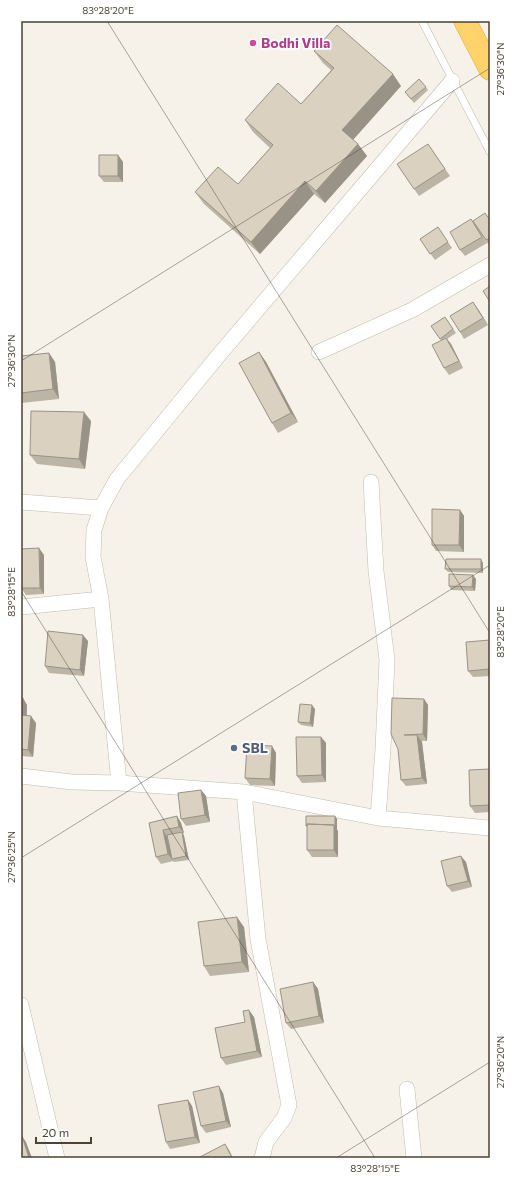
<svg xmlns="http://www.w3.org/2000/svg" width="511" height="1179" font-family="Commissioner,sans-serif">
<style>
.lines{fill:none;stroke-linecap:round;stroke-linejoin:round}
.lane-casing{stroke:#c2bbab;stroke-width:8}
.street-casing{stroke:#c2bbab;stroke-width:16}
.highway-casing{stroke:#e9aa2f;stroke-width:23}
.lane{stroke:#fff;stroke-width:7}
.street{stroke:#fff;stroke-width:15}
.highway{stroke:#ffd26b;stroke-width:22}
.wall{fill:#bcb4a5}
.shaded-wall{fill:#999286}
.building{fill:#dbd1c0;stroke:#999286}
.ticks{fill:none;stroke:#4a4336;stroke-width:1;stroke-opacity:0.45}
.hotel-dot{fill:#d1479c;stroke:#fff;stroke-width:1.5}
.service-dot{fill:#5c6f8a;stroke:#fff;stroke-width:1.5}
.labels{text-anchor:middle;stroke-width:3.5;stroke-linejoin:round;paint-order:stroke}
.hotel-label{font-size:14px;font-weight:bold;fill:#b23c85;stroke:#fff;text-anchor:start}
.service-label{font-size:14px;font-weight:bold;fill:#4e5e75;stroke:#fff;text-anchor:start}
.neatline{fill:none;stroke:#4a4336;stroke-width:1.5}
.ticks-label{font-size:10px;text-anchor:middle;fill:#4a4336}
</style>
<rect width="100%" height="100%" fill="#f6f2e9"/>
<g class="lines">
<defs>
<path id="lane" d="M422,21L490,152"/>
<path id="street" d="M319,352L412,310L490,265
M371,482L376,571L387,660L383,749L378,818
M21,502L101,508
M21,607L101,599
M21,776L72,782L119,783L244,792L378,818L490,828
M119,783L101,599L93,557L94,530L101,508L117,479L218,356L452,81
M244,792L258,939L289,1105L284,1118L266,1142L262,1158
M21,1005L57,1158
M407,1089L414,1158"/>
<path id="highway" d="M465,21L490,69"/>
</defs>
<use href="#lane" class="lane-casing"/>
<use href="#street" class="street-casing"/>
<use href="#highway" class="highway-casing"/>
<use href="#lane" class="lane"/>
<use href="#street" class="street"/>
<use href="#highway" class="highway"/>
</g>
<path class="wall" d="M314,51L401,86L353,140L358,144L367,156L325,203L314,194L260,254L204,204L195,192L238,184L270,148L253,132L245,120L301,104L331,70L323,63Z
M426,87L428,90L414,103L405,92Z
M428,144L450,176L419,196L414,189Z
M118,155L123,162V182H104L99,176Z
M490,219V243L488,244L477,228L487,243L465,256L460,250L474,223Z
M438,227L452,248L435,260L420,239Z
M478,309L488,325L464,339L460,332Z
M445,317L456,333L447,339L451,344L463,368L449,375L444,368L441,340L431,326Z
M259,352L266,362L298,422L278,433L272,423Z
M49,353L55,362L59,399L21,403V356Z
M91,421L85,469L37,464L30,455Z
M460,510L464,516V552L436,551L432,545Z
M44,555V594L26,595L21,588Z
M483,563V573L448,572L445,569Z
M476,579L475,591L451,590L449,586Z
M490,640V676L473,677L468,671Z
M88,641L84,676L49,673L45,666Z
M21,698L27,705V716L36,723L33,757L21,756Z
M424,699L428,705L427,741H421L422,742L427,784L406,786L401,780L398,749Z
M315,709L313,727L301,725L298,722Z
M321,737L326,743V782L302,783L297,776Z
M272,746L276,753L275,786L250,785L245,778Z
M490,769V812L475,813L470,806Z
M201,790L206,796L210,822L186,826L181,819Z
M177,816L181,823L184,833L183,834L184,836L189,860L174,862L173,861L161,864L156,857L149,823Z
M335,816L337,819V830L338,831V857H312L307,850V827L306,826Z
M466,862L472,887L452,892L447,886Z
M244,927L249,972L210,976L204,966Z
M313,982L318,989L324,1023L291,1029L286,1023Z
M254,1017L262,1057L226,1065L221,1058L245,1022Z
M223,1093L231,1127L206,1133L201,1126Z
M188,1100L192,1106L200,1143L170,1149L166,1142Z"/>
<path class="shaded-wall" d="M393,74L401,86L351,142L342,130Z
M358,144L367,156L325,203L316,191Z
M118,155L123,162V182L118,176Z
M305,181L314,194L260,254L251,242Z
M473,302L478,309L488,325L483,318Z
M446,338L451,344L463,368L459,361Z
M259,352L266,362L298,422L291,413Z
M49,353L55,362L59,399L53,389Z
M84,412L91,421L85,469L79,459Z
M460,510L464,516V552L459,545Z
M39,548L44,555V594L40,588Z
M481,559L483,563V573L481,569Z
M473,575L476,579L475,591L472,587Z
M83,635L88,641L84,676L80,670Z
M23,698L27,705L26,722L21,715Z
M424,699L428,705L427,741L423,734Z
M312,705L315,709L313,727L310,723Z
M31,716L36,723L33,757L28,750Z
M417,735L422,742L427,784L422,778Z
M321,737L326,743V782L322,775Z
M272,746L276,753L275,786L270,779Z
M201,790L206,796L210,822L205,815Z
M177,816L181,823L184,833L179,827Z
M335,816L337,819V830L335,826Z
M334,825L338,831V857L334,850Z
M163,830L167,837L172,859L168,854Z
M182,832L184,836L189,860L186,856Z
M461,856L466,862L472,887L468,881Z
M237,917L244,927L249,972L242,962Z
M313,982L318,989L324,1023L319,1016Z
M249,1010L254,1017L262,1057L257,1051Z
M219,1086L223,1093L231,1127L226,1121Z
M188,1100L192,1106L200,1143L195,1137Z
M22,1136L26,1142L32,1158H29Z
M225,1144L229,1150L233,1158H232Z"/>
<path class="building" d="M337,25L393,74L342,130L358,144L316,191L305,181L251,242L195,192L218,167L238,184L273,145L245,120L278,83L301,104L334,68L314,51Z
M419,79L426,87L411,99L405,92Z
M428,144L445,169L414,189L397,164Z
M99,155H118V176H99Z
M485,213L490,220V238L486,240L473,221Z
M471,219L482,237L460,250L450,232Z
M438,227L448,242L430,254L420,239Z
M490,286V302L483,291Z
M473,302L483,318L460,332L450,316Z
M445,317L453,329L440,339L431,326Z
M446,338L459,361L444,368L432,345Z
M259,352L291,413L272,423L239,363Z
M49,353L53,389L21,393V356Z
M31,411L84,412L79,459L30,455Z
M432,509L460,510L459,545H432Z
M39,548L40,588H21V549Z
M446,559H481V569H445Z
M449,574L473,575L472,587L449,586Z
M48,631L83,635L80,670L45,666Z
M490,640V669L468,671L466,642Z
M21,698H23L21,715L31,716L28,750L21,749Z
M392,698L424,699L423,734L404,735H417L422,778L401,780L398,749L391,734Z
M300,704L312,705L310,723L298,722Z
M296,737H321L322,775L297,776Z
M247,745L272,746L270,779L245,778Z
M490,769V805L470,806L469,770Z
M201,790L205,815L181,819L178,793Z
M177,816L179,827L163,830L168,854L156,857L149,823Z
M306,816H335V826L334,825L307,824V826H306Z
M307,824L334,825V850H307Z
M182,832L186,856L172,859L167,835Z
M461,856L468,881L447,886L441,861Z
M237,917L242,962L204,966L198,922Z
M313,982L319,1016L286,1023L280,989Z
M249,1010L257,1051L221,1058L215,1028L245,1022L243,1011Z
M219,1086L226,1121L201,1126L193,1092Z
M188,1100L195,1137L166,1142L158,1105Z
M21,1136H22L29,1158H21Z
M225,1144L232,1158H198Z"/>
<path class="ticks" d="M107,21L490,633M21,361L490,68M21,591L375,1158M21,858L490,565M336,1158L490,1062"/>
<circle class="hotel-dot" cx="253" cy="43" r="4"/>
<circle class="service-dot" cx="234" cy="748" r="4"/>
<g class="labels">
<g class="hotel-label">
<text x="261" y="48">Bodhi Villa</text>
</g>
<g class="service-label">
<text x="242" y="753">SBL</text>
</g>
</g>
<rect width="511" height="1179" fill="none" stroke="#ffffff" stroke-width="44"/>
<path d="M36 1137v6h55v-6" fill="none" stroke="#4a4336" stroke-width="2"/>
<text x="42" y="1137" font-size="12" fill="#4a4336" stroke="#ffffff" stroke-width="3" paint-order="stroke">20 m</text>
<rect x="22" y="22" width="467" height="1135" class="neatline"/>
<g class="ticks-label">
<text x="108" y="14">83°28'20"E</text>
<text transform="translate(500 69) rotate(-90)" y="4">27°36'30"N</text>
<text transform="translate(11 361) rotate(-90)" y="4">27°36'30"N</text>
<text transform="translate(11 592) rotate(-90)" y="4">83°28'15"E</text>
<text transform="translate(500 632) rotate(-90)" y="4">83°28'20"E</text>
<text transform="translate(11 857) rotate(-90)" y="4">27°36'25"N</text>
<text transform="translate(500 1062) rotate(-90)" y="4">27°36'20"N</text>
<text x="375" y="1172">83°28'15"E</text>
</g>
</svg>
